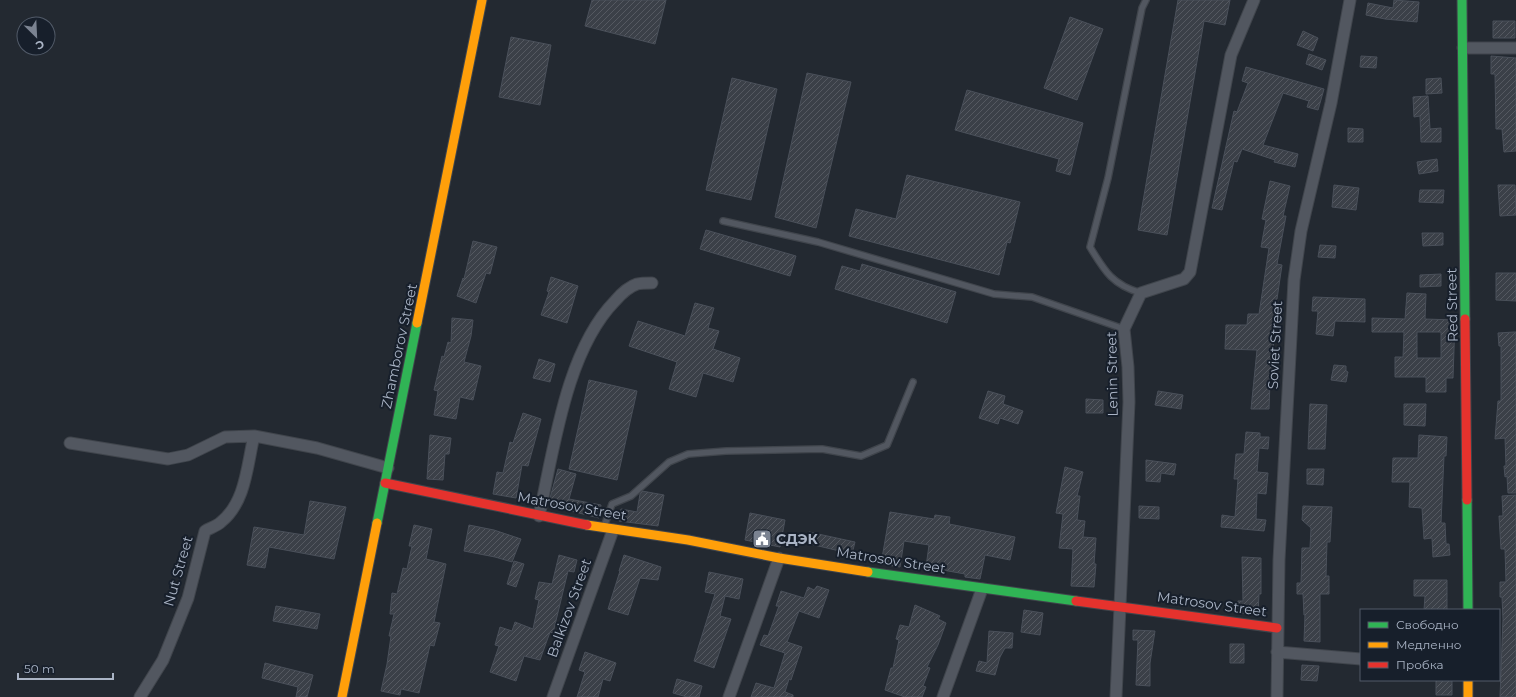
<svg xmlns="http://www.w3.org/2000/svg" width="1516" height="697" font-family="Montserrat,sans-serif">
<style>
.building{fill:url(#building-hatch);stroke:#4a505a;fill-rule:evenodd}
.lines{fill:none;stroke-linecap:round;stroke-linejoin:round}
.lane-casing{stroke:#40454c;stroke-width:8}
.street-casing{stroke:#40454c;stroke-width:13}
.fast-casing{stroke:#40454c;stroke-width:11}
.slow-casing{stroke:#40454c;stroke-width:11}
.jam-casing{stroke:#40454c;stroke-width:11}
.lane{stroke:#525760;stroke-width:5.5}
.street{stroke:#525760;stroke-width:11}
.fast{stroke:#30b455;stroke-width:9}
.slow{stroke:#ff9f0a;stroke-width:9}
.jam{stroke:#e5322d;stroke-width:9}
.labels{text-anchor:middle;stroke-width:4;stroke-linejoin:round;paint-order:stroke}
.street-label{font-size:14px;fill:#aab4c5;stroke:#171f2b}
.poi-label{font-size:14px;font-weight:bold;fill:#aab4c5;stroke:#171f2b;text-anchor:start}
</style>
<defs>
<pattern id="building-hatch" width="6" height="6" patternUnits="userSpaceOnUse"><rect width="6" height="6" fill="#3b4048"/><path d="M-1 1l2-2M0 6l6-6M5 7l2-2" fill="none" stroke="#555961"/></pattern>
</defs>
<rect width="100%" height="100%" fill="#232931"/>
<path class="building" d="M592,0H666L655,44L585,26Z
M1178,0H1230L1225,25L1204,21L1167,235L1138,230Z
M1394,0L1419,2L1417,22L1385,19L1366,15L1368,3L1393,8Z
M1070,17L1103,29L1077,100L1044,88Z
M1493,21H1515V38H1493Z
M1303,31L1318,38L1313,51L1297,45Z
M511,37L551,45L540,105L499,97Z
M1309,54L1326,60L1322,70L1306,64Z
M1361,56L1377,57L1376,68L1360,67Z
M1491,56L1516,58V151L1504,152L1502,129H1496L1495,74H1491Z
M1246,67L1324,89L1318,110L1307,107L1309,101L1283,93L1263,145L1298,154L1295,167L1274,162L1275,160L1242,149L1237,162L1234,161L1222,210L1212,208L1234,111L1237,112L1248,83L1242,81Z
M807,73L851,82L816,228L775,217Z
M732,78L777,89L751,200L706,190Z
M1441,78L1442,93L1426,94V79Z
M967,90L1083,123L1070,175L1056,171L1059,159L955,130Z
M1428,96L1430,129L1441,128V142H1421L1420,116L1414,117L1413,97Z
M1348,128L1363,129V142H1348Z
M1437,159L1438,171L1419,174L1417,162Z
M907,175L1020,202L1010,243L1007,242L999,275L849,236L856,209L896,219Z
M1270,181L1290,186L1283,216H1286L1277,264L1282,265L1277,299H1276L1274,327L1273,362H1275L1272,382H1270L1269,409H1251L1257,350L1225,349L1226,325H1247L1248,314H1259L1269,248L1261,247L1266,220L1262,219Z
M1334,185L1359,188L1356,210L1332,207Z
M1498,185H1515L1516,215L1500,216Z
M1420,190H1444L1443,203L1419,202Z
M706,230L796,256L790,276L700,249Z
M1422,233H1443V245L1423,246Z
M473,241L497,247L490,274L486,273L476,303L457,296L463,278L464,279Z
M1320,245L1336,246L1335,258L1318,257Z
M862,264L956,292L947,323L835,289L842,266L860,271Z
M1496,273H1516V301L1496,300Z
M1441,274V286L1420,287V275Z
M551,277L578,286L567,323L541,315L549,292L547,291Z
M1407,293L1426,294L1425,319L1455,320L1453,378H1446V392H1426V377H1395V357H1403L1404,332H1372V318L1405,319ZM1417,332H1441V358H1417Z
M1313,297L1365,299V322L1335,321L1333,336L1316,334L1318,311H1312Z
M695,303L714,308L708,328L719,331L713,349L740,358L733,382L703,373L696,397L669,389L677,362L629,346L638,321L685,336Z
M452,318L473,320L471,336L464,362L481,366L473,400L460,397L456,419L434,415L438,391L434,390L442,356L444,357L448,342L451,343Z
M1514,332H1516V493H1508L1507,476L1505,477L1504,466H1506L1505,438L1495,439L1498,401H1501V346H1499L1498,333Z
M539,359L555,364L550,382L533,378Z
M1334,365L1346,366V371L1348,372L1346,382L1331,380Z
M589,380L637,391L617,480L569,469Z
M988,391L1005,396L1003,404L1023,411L1018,424L1000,418L998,424L979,418Z
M1158,391L1183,395L1181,409L1155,405Z
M1086,399L1103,400V413H1086Z
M1310,404L1327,405L1325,449H1308Z
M1404,404H1426L1425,426L1404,425Z
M523,413L541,419L528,466L522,465L516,498L493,494L497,472L503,473L510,442L513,443Z
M1246,432L1260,433V437H1269L1268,449L1259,448L1257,472L1268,473L1266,494L1257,493L1256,519L1266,520L1264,531L1221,527L1222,515L1235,517L1238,479H1234L1236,454H1244Z
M430,435L451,438L449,454H445L443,480L427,479Z
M1419,435L1447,437L1446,456H1444L1441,523H1445L1446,544H1449L1450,555L1433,557L1432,538L1424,539L1422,508L1409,507L1410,482H1392L1393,458H1418Z
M1146,460L1176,464L1174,475L1161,473L1160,482L1146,481Z
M1065,467L1083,472L1077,496H1080L1077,520L1085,521L1083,537L1096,538L1094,564H1096L1094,587L1071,586L1073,549L1059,548L1063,514L1056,513Z
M558,469L576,474L569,499L601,505L599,518L555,507L550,498Z
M1307,469H1324L1323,485L1307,484Z
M642,491L664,495L658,526L619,521L621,509L637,512L640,494Z
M1516,495V697H1500L1503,619L1502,597H1500V582H1506L1505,549H1501L1499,516H1503L1502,496Z
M310,501L346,507L334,559L269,547L265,568L247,565L254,527L304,535Z
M1139,506L1159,507V519L1139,518Z
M1303,506L1332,507L1330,542H1327L1326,576H1329V594H1320V642L1304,641L1305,615H1304L1303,594H1297V583H1301L1302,548H1310L1311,528L1302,520Z
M890,512L934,519L935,515L950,517L949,524L1015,537L1010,560L985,555L980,579L965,577V574L926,567L929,545L904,541L900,567L881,564Z
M750,513L785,520L780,547L745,540Z
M414,525L432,529L426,559L446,564L434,622L440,623L434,646L430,645L419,693L401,689L400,695L381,691L387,664L391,636H389L394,614H390L392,593L397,594L403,568L407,569L412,546H409Z
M469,525L494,530L521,539L512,562L495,557L464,551Z
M809,532L855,542L852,554L806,543Z
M559,555L577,560L574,572L568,571L553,633L550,632L540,660L524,656L516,681L490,672L499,646L495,645L500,627L512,631L515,622L533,629L539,600L535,599L539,582L552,584Z
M624,555L661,567L658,580L640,578L628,615L608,609L620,571H619Z
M1242,557L1261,558V594H1259L1258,614L1238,613V601H1243Z
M514,561L524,564L516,587L507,584Z
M709,572L743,579L739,599L725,596L720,616L731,619L714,668L694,661L715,594L705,592Z
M1414,580H1447V610H1424L1425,596H1414Z
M817,586L829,590L819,618L799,611L787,642L802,647L791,680L789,679L785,692L793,695V697H751L756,683L774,688L785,653L760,645L764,635L768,636L779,606H776L781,591L804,598L808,587L814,590Z
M915,605L940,616L938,619L946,623L938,645L927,667L930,668L923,686L926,687L922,697H905L885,690L891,668H893L899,640L896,639L900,625L909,627Z
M276,606L320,614L317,629L273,621Z
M1024,610L1043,613L1040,635L1021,632Z
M1133,630L1155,631L1150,663V686L1136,685L1138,640H1133Z
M989,631L1013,633L1012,648H1005L1000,657L995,675L976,671L979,661L987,663Z
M1230,644H1244V663H1230Z
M585,652L616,663L610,681L603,679L598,697H577L585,672L579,670Z
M265,663L313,675L307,697H296L298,687L262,678Z
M1302,665L1319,666L1317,681L1301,680Z
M677,679L702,686L699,697H687L673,693Z
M1436,680H1452V695H1436Z"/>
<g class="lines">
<defs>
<path id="lane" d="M723,221L818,242L994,294L1032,297L1124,329
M1141,293C1113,285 1105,272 1090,247L1108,178L1142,8L1146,0
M604,527L612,504L631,496L669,462L688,454L726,451L822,449L861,456L887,445L913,382"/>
<path id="street" d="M1463,48H1516
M70,443L168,459L188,455L225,437L254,436L317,448L388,468
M539,516C554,449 566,351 615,301C621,294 628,287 637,284C641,283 647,283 652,283
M1277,652L1361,659
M140,697L163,660L188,598L205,531C210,528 217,526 221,522C246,502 247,465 254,436
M553,697L613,530
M729,697L779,558
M943,697L982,589
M1116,697L1129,402L1128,367L1124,329L1141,293L1184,279L1190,272L1231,55L1254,0
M1277,697L1279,560L1294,280L1301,231L1331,103L1350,0"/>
<path id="fast" d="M1462,0L1465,319
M1467,500L1468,610
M377,523L417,323
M868,572L1076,601"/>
<path id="slow" d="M417,323L482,0
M587,525L688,540L779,558L868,572
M1468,680V697
M342,697L377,523"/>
<path id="jam" d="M1465,319L1467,500
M385,483L587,525
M1076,601L1277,628"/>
</defs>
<use href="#lane" class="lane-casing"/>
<use href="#street" class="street-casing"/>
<use href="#fast" class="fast-casing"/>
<use href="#slow" class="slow-casing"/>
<use href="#jam" class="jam-casing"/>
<use href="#lane" class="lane"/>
<use href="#street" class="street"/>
<use href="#fast" class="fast"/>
<use href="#slow" class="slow"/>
<use href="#jam" class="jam"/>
</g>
<defs>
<symbol id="civic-square" viewBox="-11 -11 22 22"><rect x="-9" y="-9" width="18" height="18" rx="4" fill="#7b8391" stroke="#171f2b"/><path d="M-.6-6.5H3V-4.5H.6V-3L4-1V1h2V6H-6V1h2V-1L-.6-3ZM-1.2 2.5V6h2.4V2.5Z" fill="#fff"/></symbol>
</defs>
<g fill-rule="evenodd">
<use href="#civic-square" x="751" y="528" width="22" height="22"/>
</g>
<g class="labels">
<g class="street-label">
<text transform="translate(1452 305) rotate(-91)" y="5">Red Street</text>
<text transform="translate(1275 345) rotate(-87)" y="5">Soviet Street</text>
<text transform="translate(399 346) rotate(-78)" y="5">Zhamborov Street</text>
<text transform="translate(1112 374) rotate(-91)" y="5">Lenin Street</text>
<text transform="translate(572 506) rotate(10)" y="5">Matrosov Street</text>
<text transform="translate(891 560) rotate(9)" y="5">Matrosov Street</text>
<text transform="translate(178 571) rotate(-74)" y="5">Nut Street</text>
<text transform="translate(1212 604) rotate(8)" y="5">Matrosov Street</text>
<text transform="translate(569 608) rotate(-70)" y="5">Balkizov Street</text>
</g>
<g class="poi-label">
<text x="776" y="544">СДЭК</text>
</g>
</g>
<rect x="1360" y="609" width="140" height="72" fill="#171f2b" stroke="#525b69"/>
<rect x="1368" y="622" width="20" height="6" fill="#30b455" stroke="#525b69"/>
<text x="1396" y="629" font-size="12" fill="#aab4c5">Свободно</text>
<rect x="1368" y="642" width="20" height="6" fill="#ff9f0a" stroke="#525b69"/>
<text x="1396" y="649" font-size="12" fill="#aab4c5">Медленно</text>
<rect x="1368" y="662" width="20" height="6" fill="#e5322d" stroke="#525b69"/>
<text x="1396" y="669" font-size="12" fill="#aab4c5">Пробка</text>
<g transform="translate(36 36) rotate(156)"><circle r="19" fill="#171f2b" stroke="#525b69"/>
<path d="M0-3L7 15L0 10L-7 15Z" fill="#7b8391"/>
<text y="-6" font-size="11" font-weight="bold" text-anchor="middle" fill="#aab4c5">С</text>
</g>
<path d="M18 673v6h95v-6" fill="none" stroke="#aab4c5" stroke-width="2"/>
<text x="24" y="673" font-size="12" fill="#aab4c5" stroke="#171f2b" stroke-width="3" paint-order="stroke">50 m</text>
</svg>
